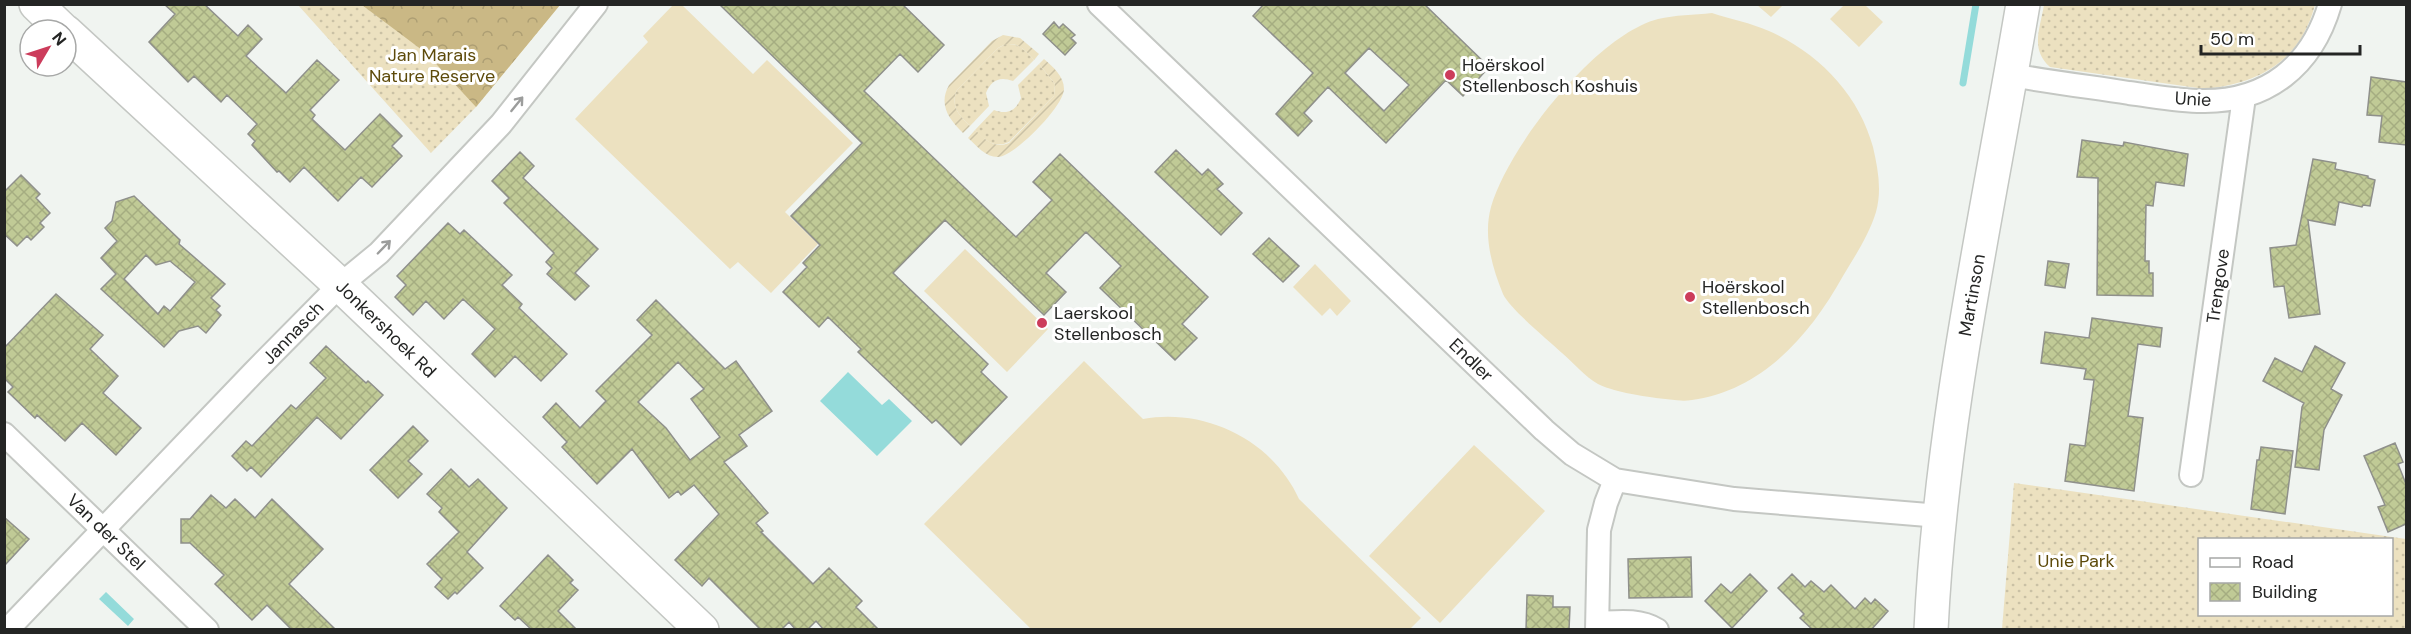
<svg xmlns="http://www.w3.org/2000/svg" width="2411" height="634" font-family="'DM Sans',sans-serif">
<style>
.grass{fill:url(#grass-dots);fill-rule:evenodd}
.forest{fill:url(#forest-crowns)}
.garden{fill:url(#garden-furrows)}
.pitch{fill:#ece1c0}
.water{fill:#94dbda}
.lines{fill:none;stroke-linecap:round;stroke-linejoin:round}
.stream{stroke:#94dbda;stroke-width:7}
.building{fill:url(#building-cross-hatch);stroke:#8f908b;stroke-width:1.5;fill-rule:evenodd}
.street-casing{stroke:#c4c7c3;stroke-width:26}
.secondary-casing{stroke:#c4c7c3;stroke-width:36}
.street{stroke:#fff;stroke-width:22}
.secondary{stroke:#fff;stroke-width:33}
.oneway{stroke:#9c9d9c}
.poi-dot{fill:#cc3c5b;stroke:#fff;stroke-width:2}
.labels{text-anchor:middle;stroke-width:6;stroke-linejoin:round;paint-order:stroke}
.park-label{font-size:18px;fill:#5d4a0a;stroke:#fff}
.poi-label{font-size:18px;fill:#242524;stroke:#fff;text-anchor:start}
.street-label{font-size:18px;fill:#242524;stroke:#fff}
</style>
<defs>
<pattern id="grass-dots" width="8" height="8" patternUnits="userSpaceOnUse" patternTransform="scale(1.5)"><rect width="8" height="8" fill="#ece1c0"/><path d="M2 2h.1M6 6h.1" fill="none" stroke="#cac1a5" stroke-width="1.8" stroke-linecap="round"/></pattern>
<pattern id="forest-crowns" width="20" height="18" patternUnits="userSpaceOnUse" patternTransform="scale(1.5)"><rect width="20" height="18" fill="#cab885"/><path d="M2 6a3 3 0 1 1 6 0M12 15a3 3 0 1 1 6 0" fill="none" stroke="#ad9e73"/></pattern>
<pattern id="garden-furrows" width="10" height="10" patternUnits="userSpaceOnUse" patternTransform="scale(1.5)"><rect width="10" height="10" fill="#ece1c0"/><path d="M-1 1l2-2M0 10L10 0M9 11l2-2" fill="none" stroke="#cac1a5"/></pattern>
<pattern id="building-cross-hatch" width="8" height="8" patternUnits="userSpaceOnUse" patternTransform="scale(1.5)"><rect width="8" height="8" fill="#c0ca96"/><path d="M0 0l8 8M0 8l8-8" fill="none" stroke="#a5ad81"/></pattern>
</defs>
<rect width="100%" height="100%" fill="#f0f4f0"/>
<path class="grass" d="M298,5H560L476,107L431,153Z
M2044,5V4L2315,5C2300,61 2260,83 2205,89L2050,67C2030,49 2040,29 2044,5Z
M1006,44C1019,43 1025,50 1034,60L1013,81C1000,76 991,80 986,93L989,106L970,126C959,115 950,106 957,90L998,48Z
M1039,64L1055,84L1054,96L1009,142C994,149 985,140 975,130L994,110C1007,115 1016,111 1021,98L1018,85Z
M2014,483L2406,539V629H2002ZM2200,540H2392V614H2200Z"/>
<path class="forest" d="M362,5H560L476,107L426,53Z"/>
<path class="garden" d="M1003,35L1020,38L1039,54L1034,60C1024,48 1013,38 998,48L957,90C950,106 959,115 970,126L963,133C949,119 938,105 949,85L992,41Z
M1044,59C1053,67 1064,76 1064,89C1064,106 1015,156 998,157C985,157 977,146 968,138L975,130C986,140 994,149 1009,143L1054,96L1055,84L1039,64Z"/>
<path class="pitch" d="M674,4L682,5L753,74L767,60L853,143L785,212L818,244L771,293L738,262L730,269L575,119L648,42L643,36Z
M1757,5H1783L1771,17Z
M1865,5L1883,22L1859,47L1830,19L1844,5Z
M1712,13C1730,19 1751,23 1769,31C1819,53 1859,95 1873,147C1878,169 1882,190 1876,212C1869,235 1855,256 1843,276C1810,335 1763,390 1692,400C1681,402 1668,399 1656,398C1641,396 1611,391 1598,384C1585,377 1573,362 1562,353C1548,340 1510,309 1503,294C1492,267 1483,236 1491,207C1508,147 1596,35 1658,19C1675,15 1694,15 1712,13Z
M965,249L1048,329L1007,372L924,291Z
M1315,264L1351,301L1337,316L1330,308L1322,316L1293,287Z
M1084,361L1143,419C1206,408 1272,440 1299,499L1421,618L1409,630L1031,629L924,524Z
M1474,445L1545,511L1440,623L1369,556Z"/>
<path class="water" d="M848,372L882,405L889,399L912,421L877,456L820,401Z
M106,592L134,619L128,626L99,599Z"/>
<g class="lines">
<path class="stream" d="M1963,83L1976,4"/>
</g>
<path class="building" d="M164,4H204L238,36L248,25L262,39L246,56L286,93L317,60L339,80L310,110L315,115L312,119L345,150L380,114L402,136L392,146L402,156L372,187L361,177L338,201L304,167L290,182L279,171L277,172L252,145L255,141L248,134L257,124L227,95L221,102L194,76L188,82L149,42L175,14Z
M719,4H902L944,45L918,72L900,54L864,91L1016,237L1052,200L1033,182L1060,154L1208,297L1182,324L1197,338L1175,360L1100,288L1121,266L1086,232L1046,273L1066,292L1044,315L945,220L893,273L988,364L981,372L1007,397L961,445L936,420L932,423L858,352L861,349L828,317L819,327L783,292L807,267L803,263L820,245L791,216L862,143Z
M1264,4H1424L1489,67L1463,96L1446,80L1386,143L1328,87L1304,113L1312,121L1298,136L1276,114L1313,73L1253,16ZM1369,48L1409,85L1384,111L1345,73Z
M1054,22L1059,28L1063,24L1075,35L1071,38L1076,43L1065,55L1043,34Z
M2371,77L2406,82V145L2379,142L2382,116L2367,115Z
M2082,140L2123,146L2124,142L2188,154L2184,186L2156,182L2153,206L2146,205L2145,261H2149V273H2153V296L2097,295L2098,178L2077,177Z
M1176,150L1202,175L1208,169L1223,184L1217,189L1242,213L1221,235L1155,172Z
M520,152L534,166L523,178L598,249L575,273L589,286L575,300L547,274L552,268L546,262L554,253L504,203L509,198L492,181Z
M2313,159L2336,163L2335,169L2368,176V178L2375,180L2370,206L2363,205L2362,207L2339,202L2335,225L2308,220L2320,314L2289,318L2284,286L2274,287L2270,248L2296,245Z
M21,175L40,194L36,198L50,213L40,223L44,227L31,240L27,236L17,246L4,234V192Z
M134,196L180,240L179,244L225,284L211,298L220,306L216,310L221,315L206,333L198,326L179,331L164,347L101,289L116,274L101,258L117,241L105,228L112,221L116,202ZM146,255L156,265L170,261L195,282L170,311L164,306L158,314L124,279Z
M448,223L460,234L464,230L512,275L502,285L522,304L519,308L567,354L541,381L515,356L495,377L472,354L495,329L463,299L444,319L426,301L413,315L395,297L406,285L397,276Z
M1269,238L1299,266L1283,282L1253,254Z
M2048,261L2069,264L2065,288L2045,285Z
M56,294L103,335L90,349L118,376L103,393L141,428L116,455L82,423L65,441L37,415L35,418L8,392L13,387L4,378V348Z
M656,300L725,369L736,361L772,411L739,435L747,446L724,462L768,513L756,523L763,531L761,532L813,584L829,568L862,601L856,607L879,630H824L816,621L807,630H796L789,622L781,630H761L709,578L702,586L675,560L719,514L694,485L681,495L678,491L669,498L632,449L597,484L562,447L567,442L543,417L556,403L580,428L606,401L596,391L652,335L637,320ZM678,362L704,389L691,399L720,437L690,460L666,428L638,402Z
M2092,318L2162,328L2160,347L2138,344L2128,416L2143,418L2134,491L2065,481L2070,444L2085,446L2094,380L2084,379L2086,369L2041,363L2045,332L2089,338Z
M326,346L366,383L368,381L383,395L341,439L317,417L261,477L251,467L247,471L232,456L246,441L252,446L291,405L296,409L326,378L310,363Z
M2315,346L2345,363L2331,389L2342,395L2324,430L2319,470L2295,467L2302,407L2304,403L2263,381L2275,358L2302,372Z
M413,426L428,441L408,461L422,474L398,498L370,470Z
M2395,443L2403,462L2398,464L2406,484V524L2388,532L2378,507L2385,505L2364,456Z
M2261,447L2293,451L2285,514L2251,509L2257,460H2259Z
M451,469L469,487L478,479L507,508L467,552L483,568L457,594L455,592L448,599L435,587L442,579L427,564L459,532L439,512L442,508L427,494Z
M211,495L226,508L235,499L255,518L272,499L323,549L289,584L336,630H292L267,605L252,620L215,584L224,575L190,543H181V519H190Z
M4,517L29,539L4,566Z
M548,555L573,580L570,583L578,590L558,611L577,630H532L518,617L515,620L500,606Z
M1691,557L1692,597L1629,598L1628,559Z
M1750,574L1767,591L1732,628L1705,601L1721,584L1731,593Z
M1792,574L1805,587L1811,581L1824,592L1831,585L1855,609L1865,598L1871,604L1875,599L1888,611L1871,630H1813L1800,618L1804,614L1778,588Z
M1527,595L1553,596V607H1570L1569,630H1526Z"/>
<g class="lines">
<defs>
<path id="street" d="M1099,4L1544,430L1572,454L1615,480L1734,499L1940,516
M2011,75C2050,82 2090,87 2129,93C2153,96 2178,101 2202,101C2267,102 2312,66 2330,4
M4,434L207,630
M2191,475L2244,97
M1598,623C1618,622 1639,619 1657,630
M7,630L254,372L340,285L379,253L501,124L596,4
M1597,630L1599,530L1606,503L1615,480"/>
<path id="secondary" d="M36,4L63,30
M66,32L340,285L702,630
M1931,630C1941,419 1988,212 2023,4"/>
</defs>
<use href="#street" class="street-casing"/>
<use href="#secondary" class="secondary-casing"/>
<use href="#street" class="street"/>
<use href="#secondary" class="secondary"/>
</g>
<defs><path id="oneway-shaft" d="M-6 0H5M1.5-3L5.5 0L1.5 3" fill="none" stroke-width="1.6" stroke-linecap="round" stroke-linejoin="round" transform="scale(1.5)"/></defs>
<g class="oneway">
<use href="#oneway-shaft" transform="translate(517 104) rotate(-51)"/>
<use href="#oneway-shaft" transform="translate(384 247) rotate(-46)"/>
</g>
<g class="poi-dot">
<circle cx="1450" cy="75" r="6"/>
<circle cx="1690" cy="297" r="6"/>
<circle cx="1042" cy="323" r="6"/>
</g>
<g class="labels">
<g class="park-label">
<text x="432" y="61">Jan Marais<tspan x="432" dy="21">Nature Reserve</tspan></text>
<text x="2076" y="567">Unie Park</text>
</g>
<g class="poi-label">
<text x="1462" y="71">Hoërskool<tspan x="1462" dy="21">Stellenbosch Koshuis</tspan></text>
<text x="1702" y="293">Hoërskool<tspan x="1702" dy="21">Stellenbosch</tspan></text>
<text x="1054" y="319">Laerskool<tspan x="1054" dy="21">Stellenbosch</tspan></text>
</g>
<g class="street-label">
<text transform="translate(2193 99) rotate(3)" y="6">Unie</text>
<text transform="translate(2218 286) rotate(-82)" y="6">Trengove</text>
<text transform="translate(1972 295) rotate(-80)" y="6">Martinson</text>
<text transform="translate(386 329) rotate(44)" y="6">Jonkershoek Rd</text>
<text transform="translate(293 333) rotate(-46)" y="6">Jannasch</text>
<text transform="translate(1471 360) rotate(44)" y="6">Endler</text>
<text transform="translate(106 532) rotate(44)" y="6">Van der Stel</text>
</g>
</g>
<rect width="2411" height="634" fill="none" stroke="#242524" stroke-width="12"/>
<rect x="2198" y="538" width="195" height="78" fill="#ffffff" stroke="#a7a8a7" stroke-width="1.5"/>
<rect x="2210" y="558" width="30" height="9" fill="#ffffff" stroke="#a7a8a7" stroke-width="1.5"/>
<text x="2252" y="568" font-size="18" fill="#242524">Road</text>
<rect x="2210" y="583" width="30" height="18" fill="url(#building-cross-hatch)" stroke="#a7a8a7" stroke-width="1.5"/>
<text x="2252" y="598" font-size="18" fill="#242524">Building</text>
<g transform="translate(48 48) rotate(51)"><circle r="28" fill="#ffffff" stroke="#a7a8a7" stroke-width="1.5"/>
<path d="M0-4.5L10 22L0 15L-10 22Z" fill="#cc3c5b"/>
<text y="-9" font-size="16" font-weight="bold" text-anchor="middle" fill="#242524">N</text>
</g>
<path d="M2201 45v9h159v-9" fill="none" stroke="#242524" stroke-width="3"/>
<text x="2210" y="45" font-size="18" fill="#242524" stroke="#ffffff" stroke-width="4.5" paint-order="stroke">50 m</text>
</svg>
